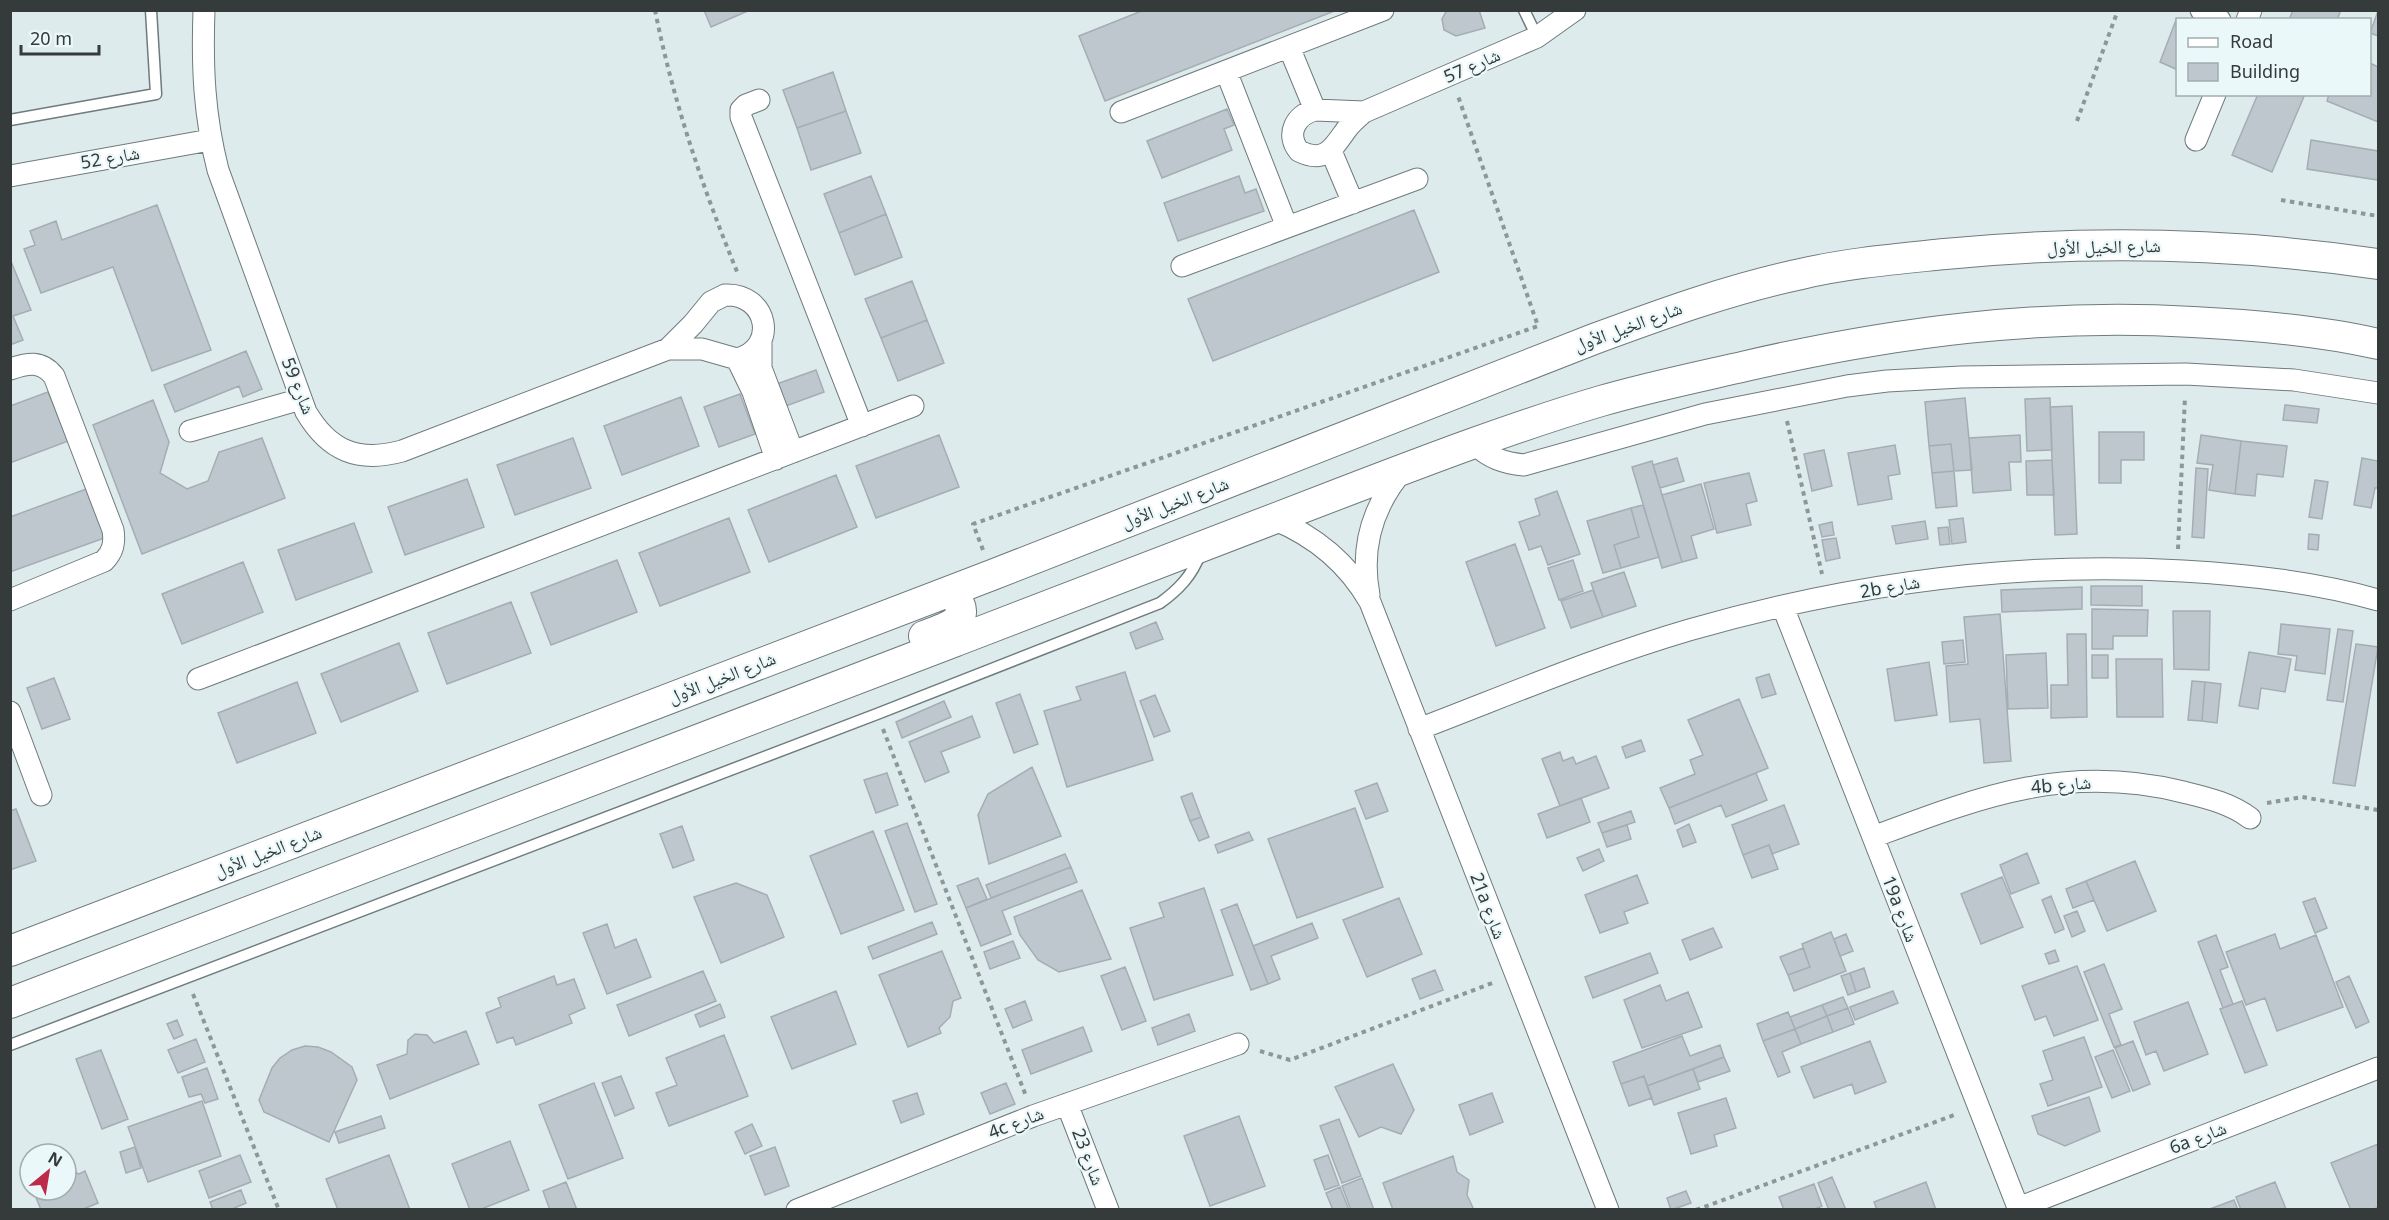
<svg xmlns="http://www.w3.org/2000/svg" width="2389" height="1220" font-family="'Noto Sans','Noto Naskh Arabic',sans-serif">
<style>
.building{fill:#bdc7cd;stroke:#a4adb4;stroke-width:1.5}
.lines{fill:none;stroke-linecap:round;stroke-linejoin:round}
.service-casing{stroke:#6f7b7c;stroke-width:13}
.minor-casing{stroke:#6f7b7c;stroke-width:23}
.secondary-casing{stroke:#6f7b7c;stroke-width:32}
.path{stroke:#8e9798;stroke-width:4;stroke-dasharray:4.5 4.5;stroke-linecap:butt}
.service{stroke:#fff;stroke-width:10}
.minor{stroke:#fff;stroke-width:21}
.secondary{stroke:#fff;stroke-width:30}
.labels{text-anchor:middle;stroke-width:4.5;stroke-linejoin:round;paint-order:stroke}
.street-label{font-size:18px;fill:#353a3b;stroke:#ebf8fa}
</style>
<rect width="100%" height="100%" fill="#deebec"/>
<path class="building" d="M704,10H750L711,27Z
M1144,10H1337L1105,101L1079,36Z
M1447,10H1479L1485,28L1456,36L1444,30L1442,19Z
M2293,10H2341L2337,20H2289Z
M2378,11V36L2370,33Z
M2176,20L2178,21V70L2160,62Z
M2370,63L2378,67V122L2327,101L2329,94H2370Z
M833,72L846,111L797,128L783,90Z
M2258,94H2305L2272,172L2232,155Z
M1227,109L1234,125L1224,129L1232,150L1162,178L1147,141Z
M846,111L861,153L811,170L797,128Z
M2311,140L2378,151V180L2307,169Z
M871,176L886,214L839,233L824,194Z
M1239,176L1245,193L1256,189L1264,211L1178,241L1164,203Z
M157,205L211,350L152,371L113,267L41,293L24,249L35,245L30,231L56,221L62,240Z
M1414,210L1439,272L1213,361L1188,299Z
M886,214L902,257L855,275L839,233Z
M10,259L31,310L13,316L23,340L10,345Z
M912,281L927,320L881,338L865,299Z
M927,320L944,363L898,381L881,338Z
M246,351L262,389L243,397L239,386L175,412L164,385Z
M816,370L824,392L783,407L774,385Z
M48,392L68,441L10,463V406Z
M740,394L755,434L719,447L704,407Z
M681,397L699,446L622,475L604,426Z
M1965,398L1972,470L1954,471L1951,444L1929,446L1925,402Z
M2050,398L2052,450L2027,451L2025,399Z
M153,400L169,442L160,473L187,489L208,481L219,452L262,438L285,498L142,554L93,425Z
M2285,405L2319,409L2317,423L2283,420Z
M2072,406L2077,534L2055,535L2050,407Z
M2099,432H2144V460H2121V483H2099Z
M939,435L959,487L876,518L856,466Z
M2020,435L2021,462H2009L2011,490L1973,493L1969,438Z
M2201,435L2241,441L2235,494L2209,490L2213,465L2197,463Z
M573,438L591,488L515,515L497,465Z
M2241,441L2287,446L2283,477L2257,474L2255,496L2235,494Z
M1951,444L1954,471L1932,473L1929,446Z
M1895,445L1900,474L1888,476L1892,499L1858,505L1848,453Z
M1824,450L1832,486L1812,491L1804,454Z
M1677,458L1684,481L1660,488L1653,465Z
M2362,458L2378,461V488H2375L2371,508L2354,505Z
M2052,460L2054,495H2027L2026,461Z
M1652,461L1682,562L1662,568L1632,467Z
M2196,468L2208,469L2204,538L2192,537Z
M1954,471L1957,506L1936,508L1932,473Z
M1749,473L1757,501L1746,504L1751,525L1717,533L1704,483Z
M836,475L857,527L769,562L748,510Z
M467,479L484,527L405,555L388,507Z
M2315,480L2328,482L2322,519L2309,517Z
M1701,484L1714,529L1691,536L1697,558L1682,562L1662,495Z
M89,488L107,537L10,572V517Z
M1557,491L1580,554L1548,565L1541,546L1529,550L1519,522L1540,515L1535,499Z
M1643,505L1659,557L1621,568L1614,545L1639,537L1631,508Z
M1631,508L1639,537L1614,545L1621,568L1603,573L1587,521Z
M729,518L750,572L660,606L639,553Z
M1963,518L1966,542L1952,544L1949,520Z
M1925,521L1928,539L1896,544L1892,526Z
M1832,522L1834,535L1822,537L1819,525Z
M354,523L372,572L296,600L278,550Z
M1948,527L1950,544L1940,545L1938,528Z
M2309,534L2319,535L2318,550L2308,549Z
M1836,538L1840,558L1826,561L1822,540Z
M1515,544L1545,628L1496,646L1466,562Z
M617,560L637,612L551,645L531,593Z
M1573,560L1583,591L1559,600L1548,568Z
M243,562L263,612L182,644L162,594Z
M1624,572L1636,606L1603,617L1591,583Z
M2091,586H2142V606L2091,605Z
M2082,587V609L2002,612L2001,590Z
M1593,590L1603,617L1571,628L1561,601Z
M511,602L531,653L447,684L428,633Z
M2092,609L2148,610L2147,636H2113V649H2092Z
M2173,611H2210L2209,670L2174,669Z
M2000,614L2011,761L1984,763L1980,719L1950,722L1946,666L1968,664L1964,617Z
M1156,622L1163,639L1136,649L1130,633Z
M2281,624L2330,629L2325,674L2295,670L2297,656L2278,654Z
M2338,629L2353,631L2343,702L2327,700Z
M2067,634H2086L2087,717L2051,718V685H2068Z
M1963,640L1965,662L1944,664L1942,642Z
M399,643L418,691L341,722L321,674Z
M2356,644L2378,647L2355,786L2333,783Z
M2249,652L2291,659L2285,692L2261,688L2258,709L2239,706Z
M2046,653L2048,708L2008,709L2006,655Z
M2092,655H2108V678H2092Z
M2116,659H2162L2163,717H2117Z
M1929,662L1937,715L1895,721L1887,669Z
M1125,672L1153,760L1067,787L1044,711L1081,700L1076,687Z
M1769,674L1776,694L1762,698L1756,678Z
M54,678L70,719L42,729L27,688Z
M2192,681L2205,682L2202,721L2188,720Z
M297,682L316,733L237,763L218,713Z
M2205,682L2221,684L2217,723L2202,721Z
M1020,694L1038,744L1014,753L996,703Z
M1155,695L1170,731L1154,737L1140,701Z
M1739,699L1768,768L1669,808L1660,788L1695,774L1690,760L1703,755L1688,720Z
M944,701L951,717L902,738L896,722Z
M972,716L980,737L941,752L949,772L925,782L909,742Z
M1641,740L1645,751L1626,758L1622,747Z
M1560,752L1563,761L1573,757L1576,764L1596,756L1609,788L1560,806L1542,759Z
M1032,767L1061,836L989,864L978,815L988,794Z
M887,773L898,805L876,813L864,780Z
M1756,773L1767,800L1726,817L1721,805L1675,824L1669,808Z
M1377,783L1388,811L1366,819L1355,791Z
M1192,793L1201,817L1190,821L1181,797Z
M1581,798L1590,822L1547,838L1538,814Z
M1784,805L1799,844L1772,854L1769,845L1743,855L1732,825Z
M1355,808L1383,887L1297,918L1268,839Z
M16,809L36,861L10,870V811Z
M1631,811L1635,822L1602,833L1598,823Z
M1201,817L1209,837L1199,841L1190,821Z
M907,823L937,904L915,912L885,831Z
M1689,824L1696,842L1683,847L1677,830Z
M1627,825L1631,839L1607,847L1602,833Z
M682,826L694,860L673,868L660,834Z
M873,831L904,910L841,934L810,856Z
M1249,832L1253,840L1218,853L1215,845Z
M1769,845L1778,869L1752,878L1743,855Z
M1599,849L1604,861L1583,871L1577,858Z
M2027,853L2039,883L2011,894L2000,865Z
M1065,854L1071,867L991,898L986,885Z
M2135,861L2156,911L2107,931L2086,881Z
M1071,867L1077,882L1002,911L1011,934L981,946L966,908Z
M1637,875L1648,903L1624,912L1628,923L1600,933L1585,895Z
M2002,877L2023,927L1981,944L1961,894Z
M978,878L987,899L966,908L957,886Z
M2086,881L2094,900L2073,908L2066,889Z
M736,883L767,895L784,937L721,963L694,897Z
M1204,888L1233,975L1154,1000L1130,928L1164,917L1159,903Z
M1082,890L1111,959L1059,972L1038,960L1020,935L1014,917Z
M2051,896L2064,929L2055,933L2042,900Z
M1399,898L1422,954L1367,977L1343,920Z
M2315,898L2327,928L2315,933L2303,902Z
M1237,904L1268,984L1251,990L1221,910Z
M2077,911L2085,931L2072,937L2064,916Z
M932,922L937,934L873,959L868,947Z
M1312,923L1318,938L1271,956L1280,979L1268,984L1253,946Z
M607,924L615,948L636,939L651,977L607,994L583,933Z
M1713,928L1722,947L1690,960L1682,940Z
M1831,932L1846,971L1794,991L1788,975L1810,967L1802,944Z
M1846,934L1853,951L1840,956L1834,939Z
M2275,934L2280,949L2316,935L2343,1007L2277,1031L2265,998L2246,1005L2226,952Z
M2216,935L2228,967L2220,970L2233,1004L2223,1008L2198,942Z
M1013,941L1020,958L990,969L984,952Z
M1803,948L1810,967L1788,975L1780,957Z
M2055,950L2059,961L2049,964L2045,954Z
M942,951L961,998L953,1001L950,1017L939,1028L941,1033L908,1047L879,975Z
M1650,953L1658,973L1593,998L1585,977Z
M2104,964L2122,1009L2109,1014L2121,1045L2114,1047L2084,972Z
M2077,966L2098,1020L2054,1036L2046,1016L2035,1020L2022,986Z
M1125,967L1146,1021L1122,1030L1101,976Z
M1864,968L1870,987L1856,992L1850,973Z
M1435,970L1443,990L1420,999L1412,979Z
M703,971L716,1001L629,1036L617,1005Z
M1850,973L1856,992L1848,995L1841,976Z
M554,976L557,985L574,979L585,1008L569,1015L572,1023L516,1045L513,1037L497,1043L486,1013L501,1007L498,998Z
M2349,976L2369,1022L2356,1028L2336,982Z
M1660,985L1666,1001L1688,992L1702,1027L1642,1048L1624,1000Z
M836,991L856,1044L792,1069L771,1017Z
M1893,991L1898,1003L1855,1020L1850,1007Z
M1843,997L1848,1008L1827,1016L1822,1005Z
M1025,1001L1032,1020L1013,1028L1005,1009Z
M2242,1001L2267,1065L2245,1073L2220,1009Z
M2188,1002L2208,1054L2164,1071L2156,1051L2146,1055L2134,1022Z
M720,1004L725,1017L700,1027L695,1015Z
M1822,1005L1827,1016L1795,1029L1790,1017Z
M1848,1008L1854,1024L1833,1032L1827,1016Z
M1788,1012L1795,1029L1763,1041L1757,1024Z
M1189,1014L1195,1031L1158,1045L1152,1028Z
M1827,1016L1833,1032L1801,1044L1795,1029Z
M177,1020L183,1035L174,1039L167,1024Z
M1083,1027L1092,1051L1031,1074L1022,1050Z
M1795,1029L1801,1044L1782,1052L1790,1072L1778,1077L1763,1041Z
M466,1031L479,1064L390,1099L377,1065L407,1054L408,1040L415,1034L427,1035L434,1043Z
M724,1035L748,1096L669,1126L656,1093L677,1085L666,1058Z
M1682,1036L1690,1056L1720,1045L1724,1057L1647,1086L1644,1076L1621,1084L1613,1062Z
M2084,1037L2102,1087L2048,1106L2040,1084L2053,1080L2043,1051Z
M196,1039L205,1062L178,1073L168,1050Z
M1870,1041L1886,1082L1855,1094L1852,1084L1814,1098L1801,1067Z
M2133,1041L2150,1084L2133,1091L2115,1048Z
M305,1046L318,1047L331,1052L352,1067L357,1080L329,1142L264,1112L259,1100L272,1068L280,1058L292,1050Z
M101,1050L128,1119L102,1129L76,1059Z
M2113,1050L2130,1091L2112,1098L2095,1057Z
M1724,1057L1730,1071L1698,1082L1693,1069Z
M1393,1064L1414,1110L1401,1134L1381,1127L1359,1137L1335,1087Z
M207,1068L218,1099L205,1103L201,1094L189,1097L182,1077Z
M1693,1069L1700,1089L1654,1105L1647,1086Z
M621,1076L634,1108L615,1116L602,1083Z
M1644,1076L1652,1098L1629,1106L1621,1084Z
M594,1083L623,1158L568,1179L539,1105Z
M1006,1083L1015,1104L990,1114L981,1093Z
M917,1093L924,1114L901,1123L893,1101Z
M1492,1093L1503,1122L1470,1135L1459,1105Z
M2089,1097L2100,1131L2065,1146L2038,1134L2032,1116Z
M1726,1098L1736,1128L1714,1135L1717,1146L1691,1154L1678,1113Z
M202,1101L221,1156L148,1182L128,1127Z
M381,1116L385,1128L339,1143L335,1132Z
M1239,1116L1265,1186L1210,1206L1184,1136Z
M1339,1119L1361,1176L1342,1183L1320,1126Z
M752,1124L762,1146L745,1154L735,1132Z
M510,1141L529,1190L479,1210H470L452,1164Z
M2378,1144V1207L2373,1210H2351L2331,1163Z
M135,1147L141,1168L126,1173L120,1152Z
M775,1147L789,1186L765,1195L750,1156Z
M240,1155L251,1182L209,1198L199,1171Z
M389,1155L410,1210H338L326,1179Z
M1328,1155L1339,1185L1325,1190L1314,1160Z
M1453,1156L1457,1172L1469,1180L1467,1195L1474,1210H1393L1383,1183Z
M66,1168L79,1174L85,1171L98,1203L81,1210H41L33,1190H66Z
M1832,1177L1846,1210H1829L1818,1183Z
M1362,1178L1374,1210H1351L1342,1186Z
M566,1182L577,1210H550L543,1191Z
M1926,1182L1936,1210H1877L1874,1202Z
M2275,1182L2286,1209L2241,1210L2236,1197Z
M1814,1184L1822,1206L1813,1210H1784L1779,1197Z
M1340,1187L1349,1210H1333L1326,1193Z
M241,1190L246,1203L230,1210H213L210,1202Z
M1686,1191L1691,1203L1671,1210L1667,1198Z
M2234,1200L2238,1210H2207Z"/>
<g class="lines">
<defs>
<path id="service" d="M1524,10L1537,37
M10,120L156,94L151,10
M10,1045L877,714L1160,603C1178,590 1192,576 1200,554"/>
<path id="minor" d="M204,10C202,67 204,115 218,170L306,412C329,451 358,463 402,451L668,349
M2201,10L2220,20
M2247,20L2251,10
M1289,47L1315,110
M1226,71L1287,227
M759,100L746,105L741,110V117L862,426
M1315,110L1364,112C1358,117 1351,123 1346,130C1333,148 1325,164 1299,151C1285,134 1296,115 1315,110Z
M1121,112L1383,10
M1364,112L1537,37L1575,10
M2196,140L2215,94
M1331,151L1353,203
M10,176L210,140
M1182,266L1417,179
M725,295C768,293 779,348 737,359L702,349H668L693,324L711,302Z
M761,341V368L793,452
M737,359L753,392L776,459
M10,369C28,363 41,360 54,376L113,530C115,543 113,552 104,561L10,600
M190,431L301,399
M1475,444C1489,458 1504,463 1524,465L1705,414L1847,386L1887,381L1961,377L2186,374L2294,380L2378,393
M1273,519C1315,536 1347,562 1370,602L1608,1210
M1369,595C1360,547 1372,506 1404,469
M1783,607L2019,1210
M198,679L913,406
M10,712L41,795
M1419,729C1508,695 1597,657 1689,630C1849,584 2017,561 2183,571C2249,575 2315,582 2378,600
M1873,837C1980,797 2066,763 2183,792C2207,798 2230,803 2250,818
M1067,1104L1108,1210
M2018,1208L2378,1068
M797,1210L1033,1116L1238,1044"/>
<path id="secondary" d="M924,636C949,626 976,621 951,591
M10,951L992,575L1594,339C1662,314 1730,289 1801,274C1848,263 1897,259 1945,254C2089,240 2235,243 2378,264
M10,1003C326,883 641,762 956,641C1085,592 1213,542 1341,493C1427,460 1513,427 1601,401C1649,387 1698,377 1746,366C1894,332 2041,313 2193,322C2254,325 2318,330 2378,344"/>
</defs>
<use href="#service" class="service-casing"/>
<use href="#minor" class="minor-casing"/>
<use href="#secondary" class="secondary-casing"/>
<path class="path" d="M655,10C673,101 703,189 738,274
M2077,121L2118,10
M2281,200L2378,216
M1787,421L1822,574
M2178,549L2185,397
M983,550L973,524L1538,326L1458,96
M883,729L1026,1096
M2267,803L2302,797L2378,810
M193,994L279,1210
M1260,1051L1290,1060L1495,982
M1696,1210L1957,1114"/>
<use href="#service" class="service"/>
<use href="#minor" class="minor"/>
<use href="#secondary" class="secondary"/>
</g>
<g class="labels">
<g class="street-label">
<text transform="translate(1472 66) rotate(-24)" y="6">شارع 57</text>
<text transform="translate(110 158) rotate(-10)" y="6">شارع 52</text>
<text transform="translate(2104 247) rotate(-1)" y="6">شارع الخيل الأول</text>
<text transform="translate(1628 327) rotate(-20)" y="6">شارع الخيل الأول</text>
<text transform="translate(298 386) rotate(68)" y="6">شارع 59</text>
<text transform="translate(1175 503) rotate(-21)" y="6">شارع الخيل الأول</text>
<text transform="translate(1890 587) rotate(-10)" y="6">2b شارع</text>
<text transform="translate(722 678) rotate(-21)" y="6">شارع الخيل الأول</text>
<text transform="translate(2061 785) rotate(-5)" y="6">4b شارع</text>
<text transform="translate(268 852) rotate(-21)" y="6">شارع الخيل الأول</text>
<text transform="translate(1488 906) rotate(69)" y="6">21a شارع</text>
<text transform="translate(1900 909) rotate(69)" y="6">19a شارع</text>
<text transform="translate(1016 1123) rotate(-21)" y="6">4c شارع</text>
<text transform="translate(2198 1138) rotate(-21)" y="6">6a شارع</text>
<text transform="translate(1088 1157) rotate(69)" y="6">شارع 23</text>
</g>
</g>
<rect width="2389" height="1220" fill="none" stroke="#353a3b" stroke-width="24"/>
<rect x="2176" y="18" width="195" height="78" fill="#ebf8fa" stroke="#a2acae" stroke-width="1.5"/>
<rect x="2188" y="38" width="30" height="9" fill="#ffffff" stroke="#a2acae" stroke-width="1.5"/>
<text x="2230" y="48" font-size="18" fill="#353a3b">Road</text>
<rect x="2188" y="63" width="30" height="18" fill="#bdc7cd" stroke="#a2acae" stroke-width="1.5"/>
<text x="2230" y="78" font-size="18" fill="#353a3b">Building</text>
<g transform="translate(48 1172) rotate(30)"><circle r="28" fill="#ebf8fa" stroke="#a2acae" stroke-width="1.5"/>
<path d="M0-4.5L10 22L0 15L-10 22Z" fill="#bc2b49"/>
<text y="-9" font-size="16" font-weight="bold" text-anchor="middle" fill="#353a3b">N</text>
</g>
<path d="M21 45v9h78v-9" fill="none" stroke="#353a3b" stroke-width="3"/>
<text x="30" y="45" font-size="18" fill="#353a3b" stroke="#ebf8fa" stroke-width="4.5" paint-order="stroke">20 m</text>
</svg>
